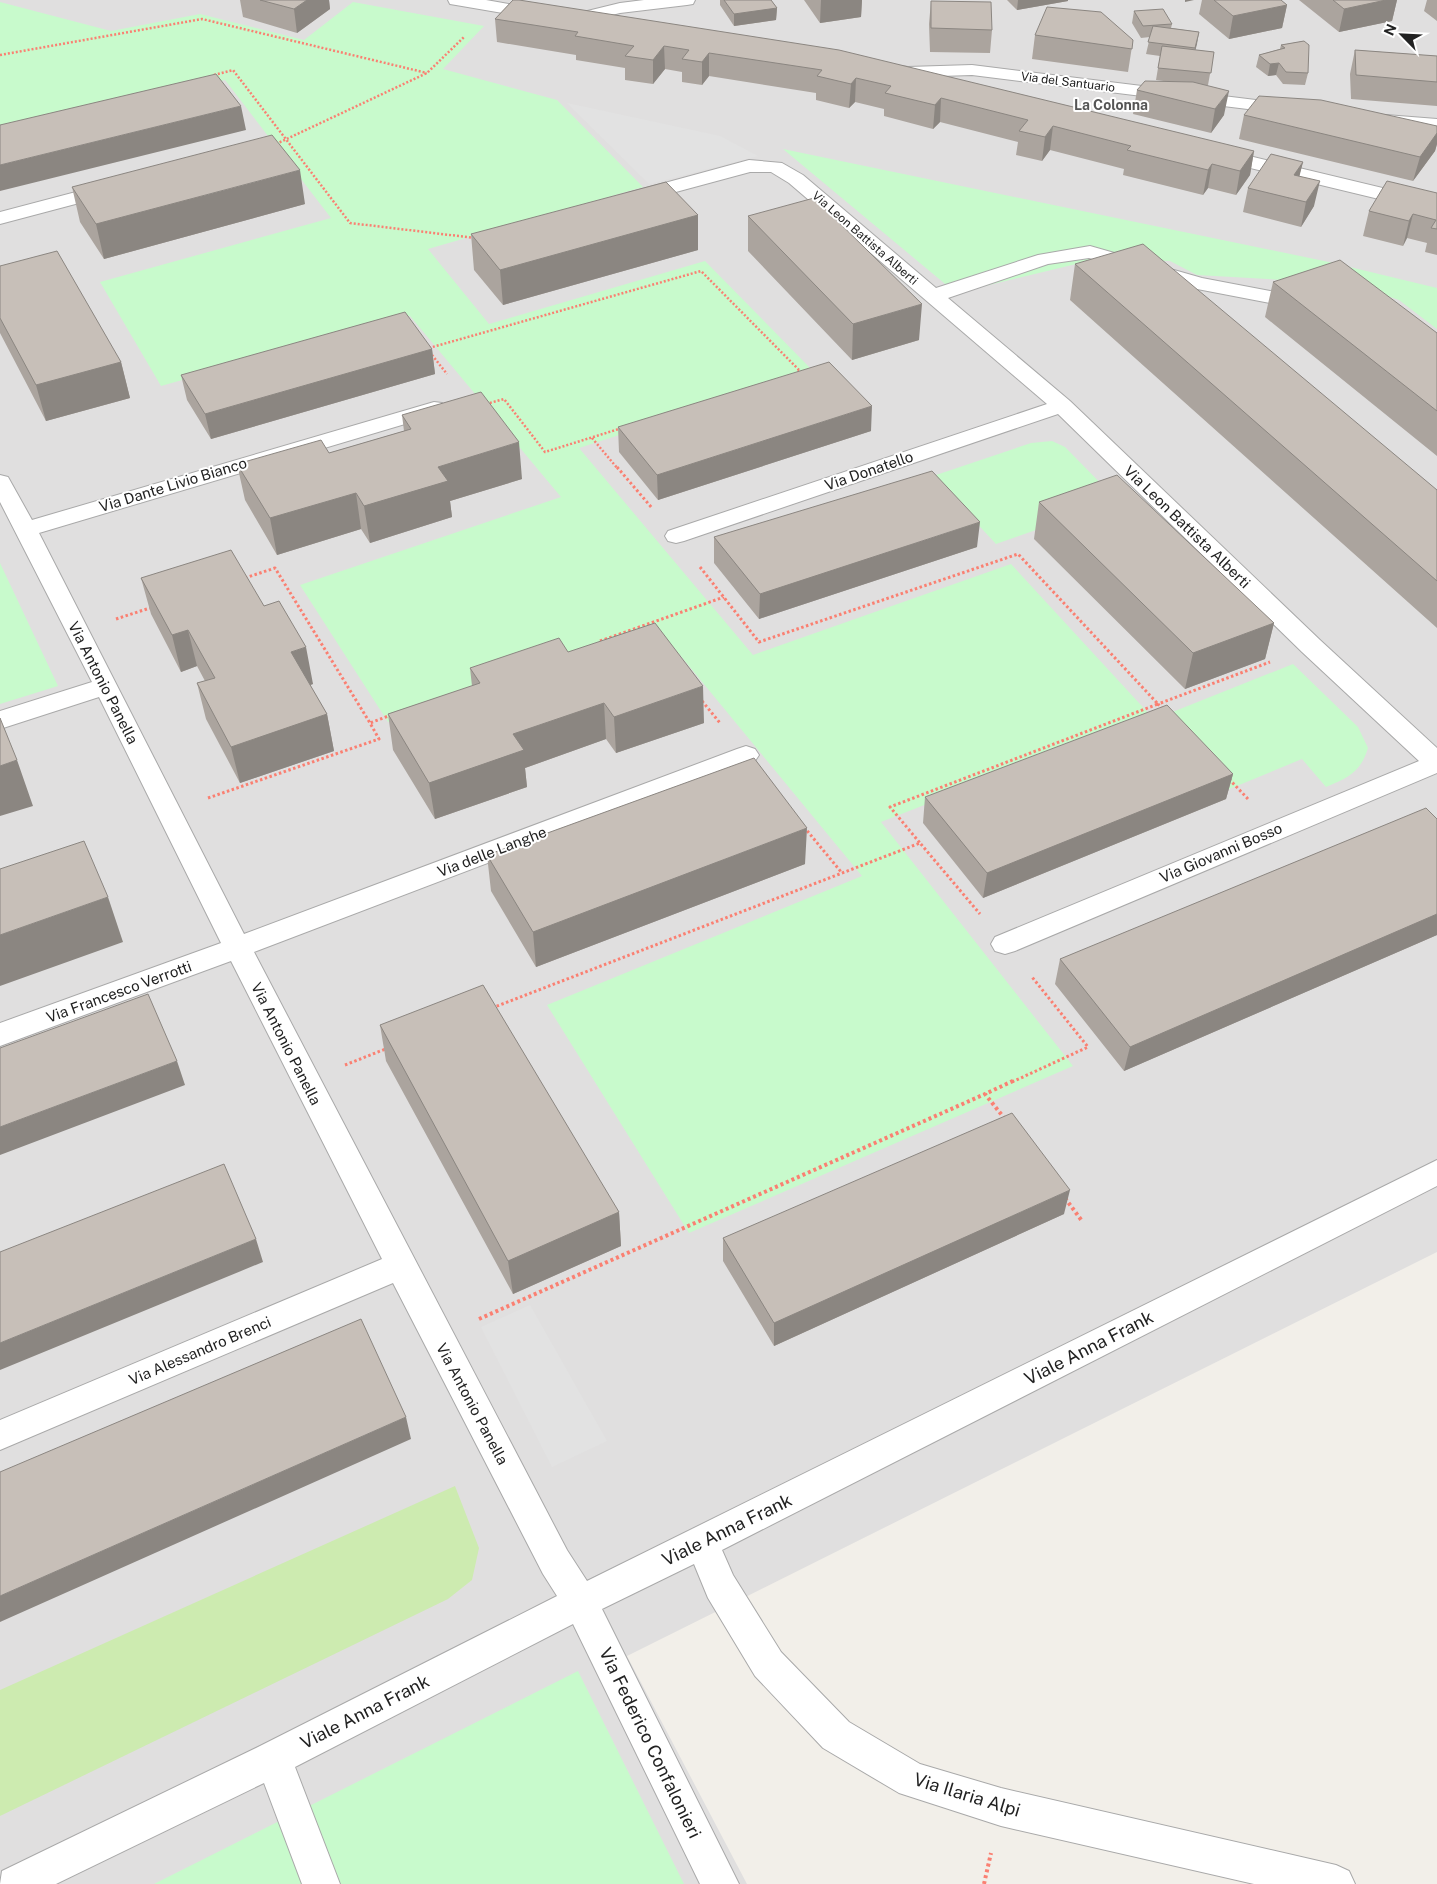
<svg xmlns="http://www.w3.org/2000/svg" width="1437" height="1884" font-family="'Public Sans',sans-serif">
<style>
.residential{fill:#e0dfdf}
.grass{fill:#cdebb0}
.park{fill:#c8facc}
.parking{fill:#e2e2e2}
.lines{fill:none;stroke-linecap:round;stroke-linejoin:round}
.minor-casing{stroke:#a9a9a9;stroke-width:2}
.path-far2{stroke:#fa8072;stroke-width:2.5;stroke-dasharray:2 2;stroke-linecap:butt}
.path-far1{stroke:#fa8072;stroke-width:3;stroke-dasharray:2.5 2.5;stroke-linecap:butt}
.path{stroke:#fa8072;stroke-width:4;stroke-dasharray:3 3;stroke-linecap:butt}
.minor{fill:#fff;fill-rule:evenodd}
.wall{fill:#aba49e}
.shaded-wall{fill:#8b8681}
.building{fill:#c7bfb8;stroke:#8b8681}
.labels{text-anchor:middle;stroke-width:4;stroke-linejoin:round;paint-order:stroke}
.far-street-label{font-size:12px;fill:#222;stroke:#fff}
.far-neighbourhood-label{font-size:14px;font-weight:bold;fill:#555;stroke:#fff}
.street-label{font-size:15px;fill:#222;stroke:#fff}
.near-street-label{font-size:18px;fill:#222;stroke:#fff}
</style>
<rect width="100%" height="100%" fill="#f2efe9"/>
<path class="residential" d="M0,0H1437V1252L627,1656L747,1884H0Z"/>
<path class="grass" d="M455,1486L479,1548L472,1580L448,1599L0,1816V1690Z"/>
<path class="park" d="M0,2L111,31L200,14L304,40L353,2L484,26L443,69L557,100L643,187L428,249L489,324L705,261L814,372L579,448L753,655L1011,564L1151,716L881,822L1073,1066L689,1233L547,1005L862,876L656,626L388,722L300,585L561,497L410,316L161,386L100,282L331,218L225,80L0,137Z
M783,149L1329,262L1437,288V329L1399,300L1352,284L1197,275L1170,261L1097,259L956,293Z
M1052,441L1065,447L1118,501L996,544L933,476L1031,443Z
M0,563L58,686L0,704Z
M1293,664L1358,727L1368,748C1360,773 1349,777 1326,787L1302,759L1227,790L1160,717Z
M578,1671L684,1884H154Z"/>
<path class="parking" d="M567,103L720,136L758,156L649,184Z
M530,1305L607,1441L552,1467L481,1327Z"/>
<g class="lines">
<defs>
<path id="minor" d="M448,0H486L543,10L549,11L552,15L549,19L543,20L456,5L450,4Z
M644,0H695L693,4L687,5L620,13L571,25L565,24L562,20L565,16L571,15L620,3Z
M892,65L908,67L972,65L1289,104L1295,105L1298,109L1295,113L1289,114L972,75L908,77L886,74L883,70L886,66Z
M1386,115L1437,119V129L1380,124L1377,120L1380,116Z
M1216,148L1437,201V213L1209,158L1207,154L1209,150Z
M749,160L782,163L803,175L936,288L1038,255L1090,246L1202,278L1270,291L1306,285L1313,287L1316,291L1313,295L1270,303L1192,288L1089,258L1048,264L948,298L1070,401L1320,640L1437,748V773L1015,951L1005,954L995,951L991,944L995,937L1419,761L1302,652L1058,414L684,541L676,543L668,541L665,536L668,531L1047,404L789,183L771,172H750L635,203L628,201L625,197L628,193Z
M110,183L117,185L120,189L117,193L0,224V212Z
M434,402L442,403L445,408L442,413L39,533L244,934L737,749L746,746L755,749L759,755L755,761L254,952L567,1550L587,1581L1437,1160V1186L722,1550L733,1575L781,1652L849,1722L920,1764L1001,1788L1336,1865L1349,1871L1355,1884H1254L1001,1826L899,1793L823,1748L755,1676L708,1598L694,1564L602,1609L739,1884H700L573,1624L295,1767L340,1884H302L264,1783L56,1884H0L2,1871L260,1746L557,1596L543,1574L393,1283L0,1450V1420L382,1259L231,961L0,1046V1023L221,943L99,697L0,729V711L92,682L0,502V475L8,477L32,520Z"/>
</defs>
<use href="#minor" class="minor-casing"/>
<path class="path-far2" d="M0,55L202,19L427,73
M214,75L233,70L350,223L475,238
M276,144L427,73L464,37
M429,348L701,271L800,371L797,372
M432,355L447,374
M486,404L504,399L545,452L622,428
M592,438L618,469"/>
<path class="path-far1" d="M617,467L652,508
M700,567L759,642L1018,554L1158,704L890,807L920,843
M245,578L275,568L370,723
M116,619L153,607
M600,641L724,597
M702,701L720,723
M1163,709L1158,704L1270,662
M1229,779L1249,800
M208,798L379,739L370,723L391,715
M804,827L842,873
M492,1008L920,843L980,914
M345,1065L388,1048
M1012,1082L1088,1047L1032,977"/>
<path class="path" d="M1005,1119L985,1094L1015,1080
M1065,1198L1082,1221
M479,1319L985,1094
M984,1884L991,1853"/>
<use href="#minor" class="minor"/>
</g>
<path class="wall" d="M240,0H329L330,9L297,33L243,17Z
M513,0L1254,151L1250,175L1236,195L1208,188L1203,195L1123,175L1124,169L1050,150L1042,161L1016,155L1018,142L940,122L933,129L884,116V109L855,102L849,108L816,100V93L709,76L702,85L682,82V72L665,69L653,84L625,80V68L576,60V55L497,42L495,19Z
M720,0H771L777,8L776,20L734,26L720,5Z
M804,0H862L861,17L820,23Z
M1007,0H1068V1L1017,10Z
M1202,0H1281L1287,5L1282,28L1229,39L1199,14Z
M1299,0H1397L1392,21L1339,32Z
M1427,0H1437V21L1424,11Z
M931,1L992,30L990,53L930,52L929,24Z
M1134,11L1172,24L1171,28L1199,32L1195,50L1214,52L1208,85H1205L1224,115L1211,133L1133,114L1137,90L1171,82L1156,80L1160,56L1146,54L1150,37L1141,38L1132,23Z
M1035,35L1133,40L1128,72L1032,59Z
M1304,41L1308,73L1305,85L1283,84L1276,75L1268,76L1256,67L1259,55L1280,49L1281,45Z
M1355,50L1437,56V106L1351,99L1350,74Z
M1244,115L1437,126V144L1435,151L1413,181L1239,139Z
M1303,162L1299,176L1314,206L1301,227L1243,212L1248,188Z
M72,187L305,204L104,259L80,222Z
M1437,193V255L1425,252L1427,243L1407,238L1403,246L1363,236L1369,211Z
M698,215V250L503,305L474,270L471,234Z
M748,216L919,340L852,360L748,251Z
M1075,264L1437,490V628L1070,300Z
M0,266L121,362L130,398L46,421L0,333Z
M1273,282L1437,333V456L1265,317Z
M432,349L435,374L211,439L187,400L181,375Z
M402,415L522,479L450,501L452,517L370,543L361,529L277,555L245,500L237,464L329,453L404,431Z
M618,427L871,431L658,500L619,452Z
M1039,502L1274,623L1265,659L1185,689L1034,539Z
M714,537L977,547L759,619L714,563Z
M141,578L264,606L313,684L310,685L327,714L334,751L240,783L206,719L197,683L205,681L197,666L181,672L151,614Z
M568,652L704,723L616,753L606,739L525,768L527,787L435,819L393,750L388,714L472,686L470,668Z
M1233,774L1226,799L983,898L923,823L925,797Z
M1437,819V935L1124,1071L1055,984L1060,959Z
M487,855L805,864L536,967L491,891Z
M380,1025L619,1212L621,1246L513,1294L386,1061Z
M1064,1214L774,1346L723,1261V1238Z"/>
<path class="shaded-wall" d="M307,0H329L330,9L297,33L294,9Z
M821,0H862L861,17L820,23Z
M1018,0H1068V1L1017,10Z
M1185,0H1194L1185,2Z
M1386,0H1397L1392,21L1339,32L1344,9Z
M1287,5L1282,28L1229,39L1233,16Z
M777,8L776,20L734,26V14Z
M1199,32L1197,44L1193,60L1195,48Z
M664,46L665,69L653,84V60Z
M709,53V76L702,85V62Z
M1279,63L1276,75L1268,76L1270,64Z
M856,78L855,102L849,108L851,84Z
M1229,91L1224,115L1211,133L1215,109Z
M941,98L940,122L933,129L935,105Z
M241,106L246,130L0,191V165Z
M1053,126L1050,150L1042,161L1045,137Z
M1437,133V144L1435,151L1413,181L1420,157Z
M1254,151L1250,175L1236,195L1240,171Z
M1303,162L1297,186L1288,199L1294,175Z
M1212,164L1208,188L1203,195L1208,170Z
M300,170L305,204L104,259L96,224Z
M1320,181L1314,206L1301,227L1306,202Z
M1413,214L1407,238L1403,246L1409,221Z
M698,215V250L503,305L500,270Z
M922,304L919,340L852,360L853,324Z
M432,349L435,374L211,439L205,414Z
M121,362L130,398L46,421L36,385Z
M872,406L871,431L658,500L657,475Z
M519,442L522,479L450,501L452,517L370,543L364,506L438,467Z
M356,493L361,529L277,555L270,518Z
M980,522L977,547L759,619L760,594Z
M1274,623L1265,659L1185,689L1193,653Z
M188,630L197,666L181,672L172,635Z
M306,647L313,684L299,689L291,652Z
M703,686L704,723L616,753L614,717Z
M604,703L606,739L525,768L527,787L435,819L429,783L513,734Z
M327,714L334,751L240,783L231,747Z
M17,760L33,806L0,816V766Z
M1233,774L1226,799L983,898L987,873Z
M807,828L805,864L536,967L533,932Z
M108,897L123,942L0,986V935Z
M1437,914V935L1124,1071L1130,1047Z
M177,1061L185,1085L0,1155V1127Z
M1070,1190L1064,1214L774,1346V1323Z
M619,1212L621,1246L513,1294L508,1261Z
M256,1239L263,1262L0,1370V1343Z
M406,1417L411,1439L0,1622V1596Z"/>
<path class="building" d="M260,0H307L294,9Z
M513,0H519L839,50L1254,151L1240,171L1212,164L1208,170L1127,150L1131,146L1053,126L1045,137L1019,131L1028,120L941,98L935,105L885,93L891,86L856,78L851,84L817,76L822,70L709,53L702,62L682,59L689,50L664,46L653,60L625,56L634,46L575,36L578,32L495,19Z
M724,0H771L777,8L734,14Z
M1214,0H1281L1287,5L1233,16Z
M1333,0H1386L1344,9Z
M931,1L991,2L992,30L931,28Z
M1047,7L1101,12L1133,40L1132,49L1035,35Z
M1163,9L1172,24L1143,26L1134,11Z
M1153,26L1199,32L1195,48L1148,42Z
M1304,41L1309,45L1308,73L1286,72L1279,63L1270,64L1259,55L1285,48L1281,45Z
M1162,46L1214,52L1211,73L1158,68Z
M1355,50L1437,56V82L1356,75Z
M216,74L241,106L0,165V125Z
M1145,81L1193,82L1229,91L1215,109L1137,90Z
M1259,96L1321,100L1437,126V133L1420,157L1244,115Z
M272,135L300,170L96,224L72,187Z
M1271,154L1303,162L1294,175L1320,181L1306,202L1248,188Z
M1387,181L1437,193V229L1431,228L1436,220L1413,214L1409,221L1369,211Z
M666,182L698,215L500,270L471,234Z
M814,198L922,304L853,324L748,216Z
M1143,244L1437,490V581L1075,264Z
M57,251L121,362L36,385L0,318V266Z
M1340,260L1437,333V411L1273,282Z
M405,312L432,349L205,414L181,375Z
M829,362L872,406L657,475L618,427Z
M481,392L519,442L438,467L448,481L364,506L356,493L270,518L237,464L321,440L329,453L411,429L402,415Z
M932,471L980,522L760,594L714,537Z
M1117,475L1274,623L1193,653L1039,502Z
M231,550L264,606L279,601L306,647L291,652L327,714L231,747L197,683L215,678L188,630L172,635L141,578Z
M655,623L703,686L614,717L604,703L513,734L524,750L429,783L388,714L480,683L470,668L559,638L568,652Z
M1167,705L1233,774L987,873L925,797Z
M0,718L17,760L0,766Z
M754,758L807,828L533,932L487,855Z
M1426,808L1437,819V914L1130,1047L1060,959Z
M84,841L108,897L0,935V869Z
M483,985L619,1212L508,1261L380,1025Z
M148,994L177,1061L0,1127V1048Z
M1012,1113L1070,1190L774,1323L723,1238Z
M224,1164L256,1239L0,1343V1252Z
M361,1319L406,1417L0,1596V1472Z"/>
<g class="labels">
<g class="far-street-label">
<text transform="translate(1068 82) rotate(7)" y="4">Via del Santuario</text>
<text transform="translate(865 238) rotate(41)" y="4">Via Leon Battista Alberti</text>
</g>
<g class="far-neighbourhood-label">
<text x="1111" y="110">La Colonna</text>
</g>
<g class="street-label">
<text transform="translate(869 471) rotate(-19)" y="5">Via Donatello</text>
<text transform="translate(173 485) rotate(-17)" y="5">Via Dante Livio Bianco</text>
<text transform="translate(1187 527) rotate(44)" y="5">Via Leon Battista Alberti</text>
<text transform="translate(103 683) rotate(63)" y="5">Via Antonio Panella</text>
<text transform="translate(492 852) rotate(-21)" y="5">Via delle Langhe</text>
<text transform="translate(1221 853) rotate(-23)" y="5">Via Giovanni Bosso</text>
<text transform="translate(119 992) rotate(-20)" y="5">Via Francesco Verrotti</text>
<text transform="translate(286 1044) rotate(63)" y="5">Via Antonio Panella</text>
<text transform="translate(200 1351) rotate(-23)" y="5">Via Alessandro Brenci</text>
<text transform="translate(472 1404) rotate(62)" y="5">Via Antonio Panella</text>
</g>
<g class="near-street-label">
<text transform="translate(1089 1348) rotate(-27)" y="6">Viale Anna Frank</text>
<text transform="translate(727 1530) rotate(-26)" y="6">Viale Anna Frank</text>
<text transform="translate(365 1712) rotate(-27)" y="6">Viale Anna Frank</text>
<text transform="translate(650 1743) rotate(64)" y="6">Via Federico Confalonieri</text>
<text transform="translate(967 1795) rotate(17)" y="6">Via Ilaria Alpi</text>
</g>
</g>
<g transform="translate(1402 35) rotate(294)" stroke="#ffffff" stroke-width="4" paint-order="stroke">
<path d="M0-4L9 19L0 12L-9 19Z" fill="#222222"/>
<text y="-8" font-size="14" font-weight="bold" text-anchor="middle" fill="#222222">N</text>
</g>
</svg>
